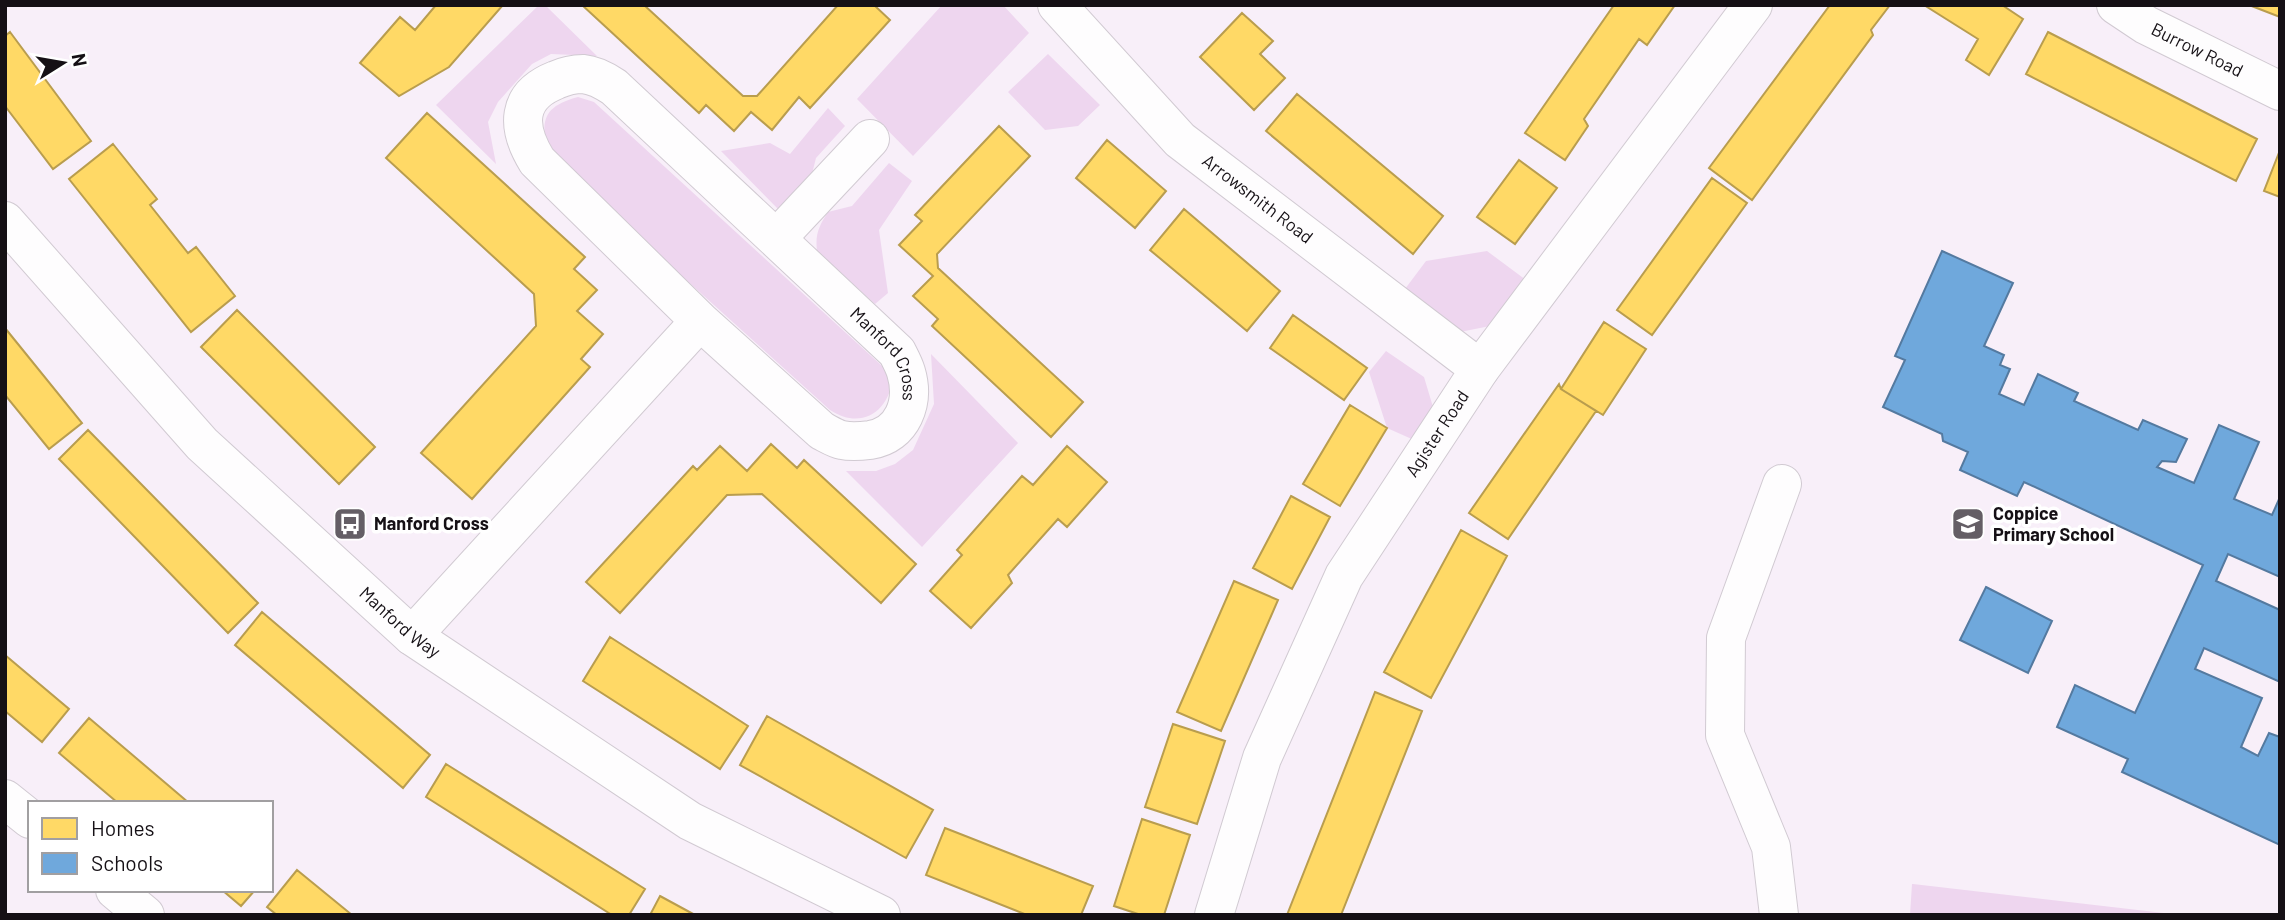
<svg xmlns="http://www.w3.org/2000/svg" width="2285" height="920" font-family="Barlow,sans-serif">
<style>
.green{fill:#eed6ef}
.homes{fill:#ffd966;stroke:#b99d4e;stroke-width:2}
.schools{fill:#6fa8dc;stroke:#547aa0;stroke-width:2}
.lines{fill:none;stroke-linecap:round;stroke-linejoin:round}
.minor-casing{stroke:#d1cad2;stroke-width:40}
.minor{stroke:#fefdfe;stroke-width:38}
.labels{text-anchor:middle;stroke-width:7;stroke-linejoin:round;paint-order:stroke}
.street-label{font-size:18px;fill:#151015;stroke:#fff}
.poi-label{font-size:18px;font-weight:bold;fill:#151015;stroke:#fff;text-anchor:start}
</style>
<rect width="100%" height="100%" fill="#f8eff9"/>
<path class="green" d="M539,5H545L597,56L551,54L532,64L498,102L488,122L496,164L436,105Z
M942,5H1003L1029,33L913,156L857,99Z
M1048,54L1100,105L1078,126L1045,130L1008,92Z
M578,97L594,102L893,376C890,411 862,431 830,410L548,155C541,122 541,107 578,97Z
M828,108L845,126L816,158L810,182L778,209L721,151L770,143L790,154Z
M889,163L912,181L879,230L888,293L875,304L817,251C815,234 819,226 828,212L852,206Z
M1487,251L1526,280L1495,325L1460,332L1405,289L1426,261Z
M1386,351L1424,377L1433,407L1414,440L1387,428L1369,372Z
M931,354L1018,443L922,547L846,471H876L895,464L913,450L934,404Z
M1912,884H1913L2181,915H1910Z"/>
<path class="homes" d="M436,5H503L449,67L399,96L360,63L400,17L415,30Z
M582,5H644L743,96H757L838,5H874L890,20L810,108L799,97L772,130L751,112L734,131L706,105L699,113Z
M1614,5H1675L1647,45L1639,39L1584,119L1588,126L1565,160L1525,133Z
M1830,5H1890L1871,30L1873,35L1752,200L1709,168Z
M1924,5H2002L2023,19L1989,75L1966,60L1978,39Z
M2249,5H2280V17Z
M1242,13L1273,41L1260,54L1285,78L1254,110L1200,57Z
M10,32L91,141L53,169L5,106V36Z
M2048,32L2257,139L2236,181L2026,74Z
M1297,94L1443,216L1413,254L1266,131Z
M427,113L585,257L574,269L597,290L577,311L603,334L581,359L590,367L472,499L421,453L536,326L534,294L386,158Z
M999,126L1030,156L937,254L938,268L1083,402L1051,437L932,326L938,319L913,296L933,276L899,245L922,221L915,215Z
M1107,140L1166,191L1135,228L1076,178Z
M113,144L157,199L150,205L188,253L196,247L235,296L191,332L69,179Z
M2280,150V197L2264,191Z
M1519,160L1557,188L1515,244L1477,217Z
M1712,178L1747,203L1652,335L1617,310Z
M1184,209L1280,291L1247,331L1150,250Z
M237,310L375,447L339,484L201,347Z
M1293,315L1367,368L1344,400L1270,348Z
M1604,322L1646,349L1603,415L1561,389Z
M5,328L82,423L49,449L5,395Z
M1559,384L1561,389L1596,411L1508,539L1469,513Z
M1350,405L1387,428L1340,506L1303,484Z
M88,430L258,603L228,633L59,459Z
M771,444L797,468L804,460L916,564L881,603L762,494L727,495L620,613L586,582L693,466L697,470L720,446L747,471Z
M1067,446L1107,482L1067,527L1058,519L1008,575L1012,583L971,628L930,591L962,555L957,550L1022,476L1033,485Z
M1291,496L1330,517L1292,589L1253,568Z
M1461,530L1507,556L1431,698L1384,672Z
M1234,581L1278,600L1221,731L1177,712Z
M262,612L430,755L403,788L235,645Z
M610,637L748,726L720,769L583,681Z
M5,655L69,709L42,742L5,711Z
M1375,692L1422,711L1341,915H1287Z
M767,716L933,810L906,858L740,765Z
M89,718L189,803H118L59,753Z
M1173,724L1225,741L1197,824L1145,807Z
M446,764L645,889L629,915H612L426,797Z
M1142,819L1190,835L1164,915H1141L1114,906Z
M945,828L1093,886L1081,915H1027L926,875Z
M297,870L352,915H277L267,907Z
M222,890H255L241,906Z
M660,896L695,915H650Z"/>
<path class="schools" d="M1942,251L2013,283L1984,346L2004,355L2000,365L2010,369L1999,394L2024,405L2038,374L2078,393L2074,401L2138,430L2143,420L2187,439L2176,462L2162,461L2157,467L2194,483L2219,425L2259,442L2234,499L2272,515L2280,497V577L2228,554L2216,581L2280,610V682L2204,648L2195,669L2262,698L2241,747L2258,756L2269,733L2280,737V845L2122,772L2128,759L2057,727L2075,685L2135,713L2203,565L2024,482L2017,496L1960,470L1968,452L1943,441L1942,434L1883,407L1905,360L1895,356Z
M1986,587L2052,621L2028,673L1960,640Z"/>
<g class="lines">
<defs>
<g id="minor">
<path id="s1" d="M1057,5L1180,140L1480,369"/>
<path id="s2" d="M2116,5L2146,25L2280,91"/>
<path id="s3" d="M5,221L202,444L412,636L690,821L881,915"/>
<path d="M777,238L870,139"/>
<path id="s4" d="M412,636L700,321L537,161C516,127 516,96 556,80C565,76 574,74 583,74C594,75 605,81 614,87L897,352C900,358 904,365 906,372C915,402 903,435 870,440C862,441 851,442 842,440C836,439 828,434 822,431L700,321"/>
<path d="M5,799L30,819"/>
<path d="M115,890L145,915"/>
<path id="s5" d="M1214,915L1262,758L1344,576L1480,369L1753,5"/>
<path d="M1779,915L1771,847L1725,735L1726,638L1782,484"/>
</g>
</defs>
<use href="#minor" class="minor-casing"/>
<use href="#minor" class="minor"/>
</g>
<defs>
<symbol id="bus-square" viewBox="-11 -11 22 22"><rect x="-9" y="-9" width="18" height="18" rx="4" fill="#645e65" stroke="#fff"/><path d="M-5-6H5V4H4V6H2V4H-2V6H-4V4H-5ZM-3.5-4V0h7V-4ZM-3.5 1.2v1.5H-2V1.2ZM2 1.2v1.5H3.5V1.2Z" fill="#fff"/></symbol>
<symbol id="school-square" viewBox="-11 -11 22 22"><rect x="-9" y="-9" width="18" height="18" rx="4" fill="#645e65" stroke="#fff"/><path d="M0-5L7-2L0 1L-7-2ZM-4 1L0 2.5L4 1V4Q0 6-4 4Z" fill="#fff"/></symbol>
</defs>
<g fill-rule="evenodd">
<use href="#bus-square" x="331" y="505" width="38" height="38"/>
<use href="#school-square" x="1949" y="505" width="38" height="38"/>
</g>
<g class="labels">
<g class="street-label">
<text dy="6" stroke="none"><textPath href="#s2" startOffset="93">Burrow Road</textPath></text>
<text dy="6" stroke="none"><textPath href="#s1" startOffset="280">Arrowsmith Road</textPath></text>
<text dy="6" stroke="none"><textPath href="#s4" startOffset="1199">Manford Cross</textPath></text>
<text dy="6" stroke="none"><textPath href="#s5" startOffset="534">Agister Road</textPath></text>
<text dy="6" stroke="none"><textPath href="#s3" startOffset="564">Manford Way</textPath></text>
</g>
<g class="poi-label">
<text x="1993" y="520">Coppice<tspan x="1993" dy="21">Primary School</tspan></text>
<text x="374" y="530">Manford Cross</text>
</g>
</g>
<rect width="2285" height="920" fill="none" stroke="#151015" stroke-width="14"/>
<rect x="28" y="801" width="245" height="91" fill="#ffffff" stroke="#a19fa1" stroke-width="2"/>
<rect x="42" y="818" width="35" height="21" fill="#ffd966" stroke="#a19fa1" stroke-width="2"/>
<text x="91" y="836" font-size="21" fill="#151015">Homes</text>
<rect x="42" y="853" width="35" height="21" fill="#6fa8dc" stroke="#a19fa1" stroke-width="2"/>
<text x="91" y="871" font-size="21" fill="#151015">Schools</text>
<g transform="translate(63 63) rotate(79)" stroke="#ffffff" stroke-width="5" paint-order="stroke">
<path d="M0-5L12 26L0 18L-12 26Z" fill="#151015"/>
<text y="-10" font-size="19" font-weight="bold" text-anchor="middle" fill="#151015">N</text>
</g>
</svg>
